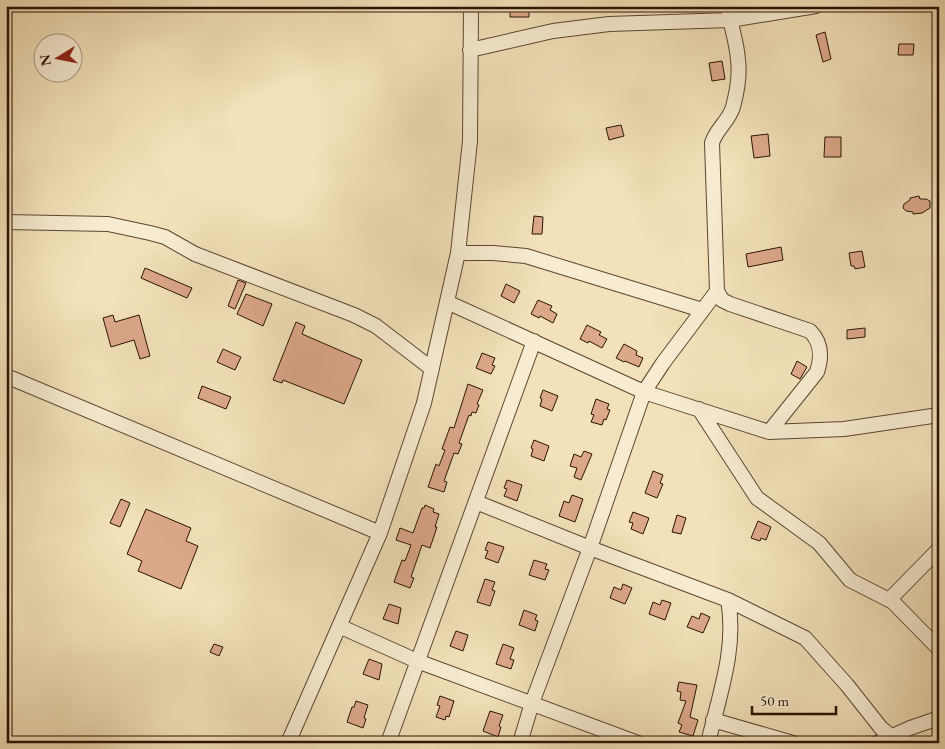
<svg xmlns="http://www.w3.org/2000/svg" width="945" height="749" font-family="'EB Garamond',serif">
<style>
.building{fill:#dca88a;stroke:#2a1304}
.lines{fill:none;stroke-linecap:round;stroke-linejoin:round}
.minor-casing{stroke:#5c4631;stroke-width:16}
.minor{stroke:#f7ecd2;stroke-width:14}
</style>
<rect width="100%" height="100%" fill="#f2e1b9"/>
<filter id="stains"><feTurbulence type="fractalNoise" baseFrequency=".004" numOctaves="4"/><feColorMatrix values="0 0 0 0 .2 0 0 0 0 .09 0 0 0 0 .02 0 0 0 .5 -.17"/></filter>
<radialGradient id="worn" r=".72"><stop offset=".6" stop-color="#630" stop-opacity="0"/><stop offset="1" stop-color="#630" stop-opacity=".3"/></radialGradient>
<path class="building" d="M510,6H529V17H510Z
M825,32L831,59L823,62L816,35Z
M899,44H914L913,55H898Z
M722,61L725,79L712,81L709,63Z
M621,125L624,136L609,140L606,128Z
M768,134L770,156L754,158L751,136Z
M825,137H841V157H824Z
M919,196L920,199H926L930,201V208L922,213L913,214V212L906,211L903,208L904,204L910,200V198Z
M534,216L543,217L542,234H532Z
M781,247L783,260L748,267L746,254Z
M862,251L865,267L855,269L854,266H851L849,253Z
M145,268L192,288L187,298L141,278Z
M238,280L246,283L235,309L228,306Z
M506,284L520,291L514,303L501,296Z
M246,294L272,304L263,326L237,314Z
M538,300L552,306L550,310L557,314L553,323L540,316L539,318L531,314Z
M113,315L115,322L139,315L150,356L140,359L134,340L111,347L103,318Z
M296,322L305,326L302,334L362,360L344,404L283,380L282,383L273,380Z
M587,325L601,332L599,335L607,339L602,348L589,341L588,343L580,339Z
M865,328V337L847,339V330Z
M624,344L637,351L636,355L643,358L639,367L625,361L624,362L616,358Z
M223,349L241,357L235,370L217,362Z
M482,353L495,358L492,365L495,366L491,374L476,368Z
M797,361L807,367L800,379L791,374Z
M468,384L483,390L477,404L479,405L476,413L472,412L471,416L469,415L459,443L462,444L458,454L454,453L444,481L447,482L444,492L428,487L436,464L439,466L445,450L442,449L450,427L454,428Z
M202,386L231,397L226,409L198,398Z
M543,390L558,396L552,411L540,406L542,399L540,398Z
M596,399L609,404L607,409L610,410L606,420L604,419L602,425L591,422L594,415L591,414Z
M534,440L549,446L544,461L531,456L533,449L531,448Z
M584,451L592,454L581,480L574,477L577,468L570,466L574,454L581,457Z
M653,471L663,475L660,483L663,484L657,498L645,493Z
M507,480L522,485L517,501L504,496L507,489L504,488Z
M572,495L583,499L575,522L559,516L564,501L569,503Z
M121,499L130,503L120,527L110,523Z
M425,505L434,509L433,512L439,514L435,527H437L430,548L422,545L411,577L414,578L410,588L394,582L402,560L405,561L411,545L396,540L400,528L413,533L422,508H424Z
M146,509L191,528L186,541L198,546L181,589L138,571L142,561L127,554Z
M633,512L649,518L643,534L631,529L633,523L629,522Z
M677,515L686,518L681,534L672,532Z
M758,521L771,527L766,540L761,538L760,541L751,538Z
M488,542L504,547L498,563L485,558L488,551L485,550Z
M534,560L547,564L545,569L549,570L545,580L529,575Z
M485,579L495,582L492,590L495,591L490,606L477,602Z
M623,584L632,588L625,604L610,598L614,587L621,590Z
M662,600L671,603L665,620L649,614L653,602L660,605Z
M389,604L401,608L398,624L383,619Z
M524,610L537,615L535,620L538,621L535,631L519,625Z
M701,613L710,617L703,633L687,627L692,616L699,619Z
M456,631L468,635L463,651L450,646Z
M214,644L223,647L219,656L210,652Z
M503,644L514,648L510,659L514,660L511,669L496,664Z
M369,659L382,664L379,680L363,674Z
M679,682L697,685L690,717L698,720L693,736L679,732L682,725L678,723L686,701L680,700L681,692L677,691Z
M440,696L454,701L449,717L446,716L445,720L436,717L440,706L437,705Z
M356,701L368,705L364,718L366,719L363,728L347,722L352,707H354Z
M490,711L503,715L499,726L501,727L498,737L483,731Z"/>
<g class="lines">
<defs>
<path id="minor" d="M728,6C730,24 737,42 738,60C740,75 737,92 733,107C729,121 716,129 712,143L717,291L663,363L644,392L769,432L844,429L939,415
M470,50L553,31L609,24L730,20L816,6
M6,222L108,224L150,233L165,237L195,254L354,315L376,326L432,369
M458,253H493L526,256L702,310
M717,291L722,300L730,304L810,331C822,343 822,357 817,372L769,432
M447,302L644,392L590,548L532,703L520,743
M6,376L380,533
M699,409L757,498L819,543L850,580L893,602L939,649
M476,502L590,548L728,600L805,638L847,685L881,728L892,737
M889,600L939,549
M339,626L417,661L638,743
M713,720L793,743
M288,743L380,533L424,403L458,253L470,141L471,6
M388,743L534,341
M708,743C719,696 737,648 728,600
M877,743L910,728L939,718"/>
</defs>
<use href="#minor" class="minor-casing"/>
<use href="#minor" class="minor"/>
</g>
<rect width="945" height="749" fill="none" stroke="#f2e1b9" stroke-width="25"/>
<rect x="8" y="8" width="930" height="734" fill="none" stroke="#2a1304" stroke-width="2.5"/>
<rect x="12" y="12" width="920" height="724" fill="none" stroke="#2a1304"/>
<g transform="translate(58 58) rotate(260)"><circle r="24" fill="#f7ecd2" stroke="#a59580"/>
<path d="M0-4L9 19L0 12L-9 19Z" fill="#8f2418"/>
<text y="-8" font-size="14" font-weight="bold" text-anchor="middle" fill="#2a1304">N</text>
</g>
<path d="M752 706v8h84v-8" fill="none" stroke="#2a1304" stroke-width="2.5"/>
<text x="760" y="706" font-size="15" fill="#2a1304" stroke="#f7ecd2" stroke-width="4" paint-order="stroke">50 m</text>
<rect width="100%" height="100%" filter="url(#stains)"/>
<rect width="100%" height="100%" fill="url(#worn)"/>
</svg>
